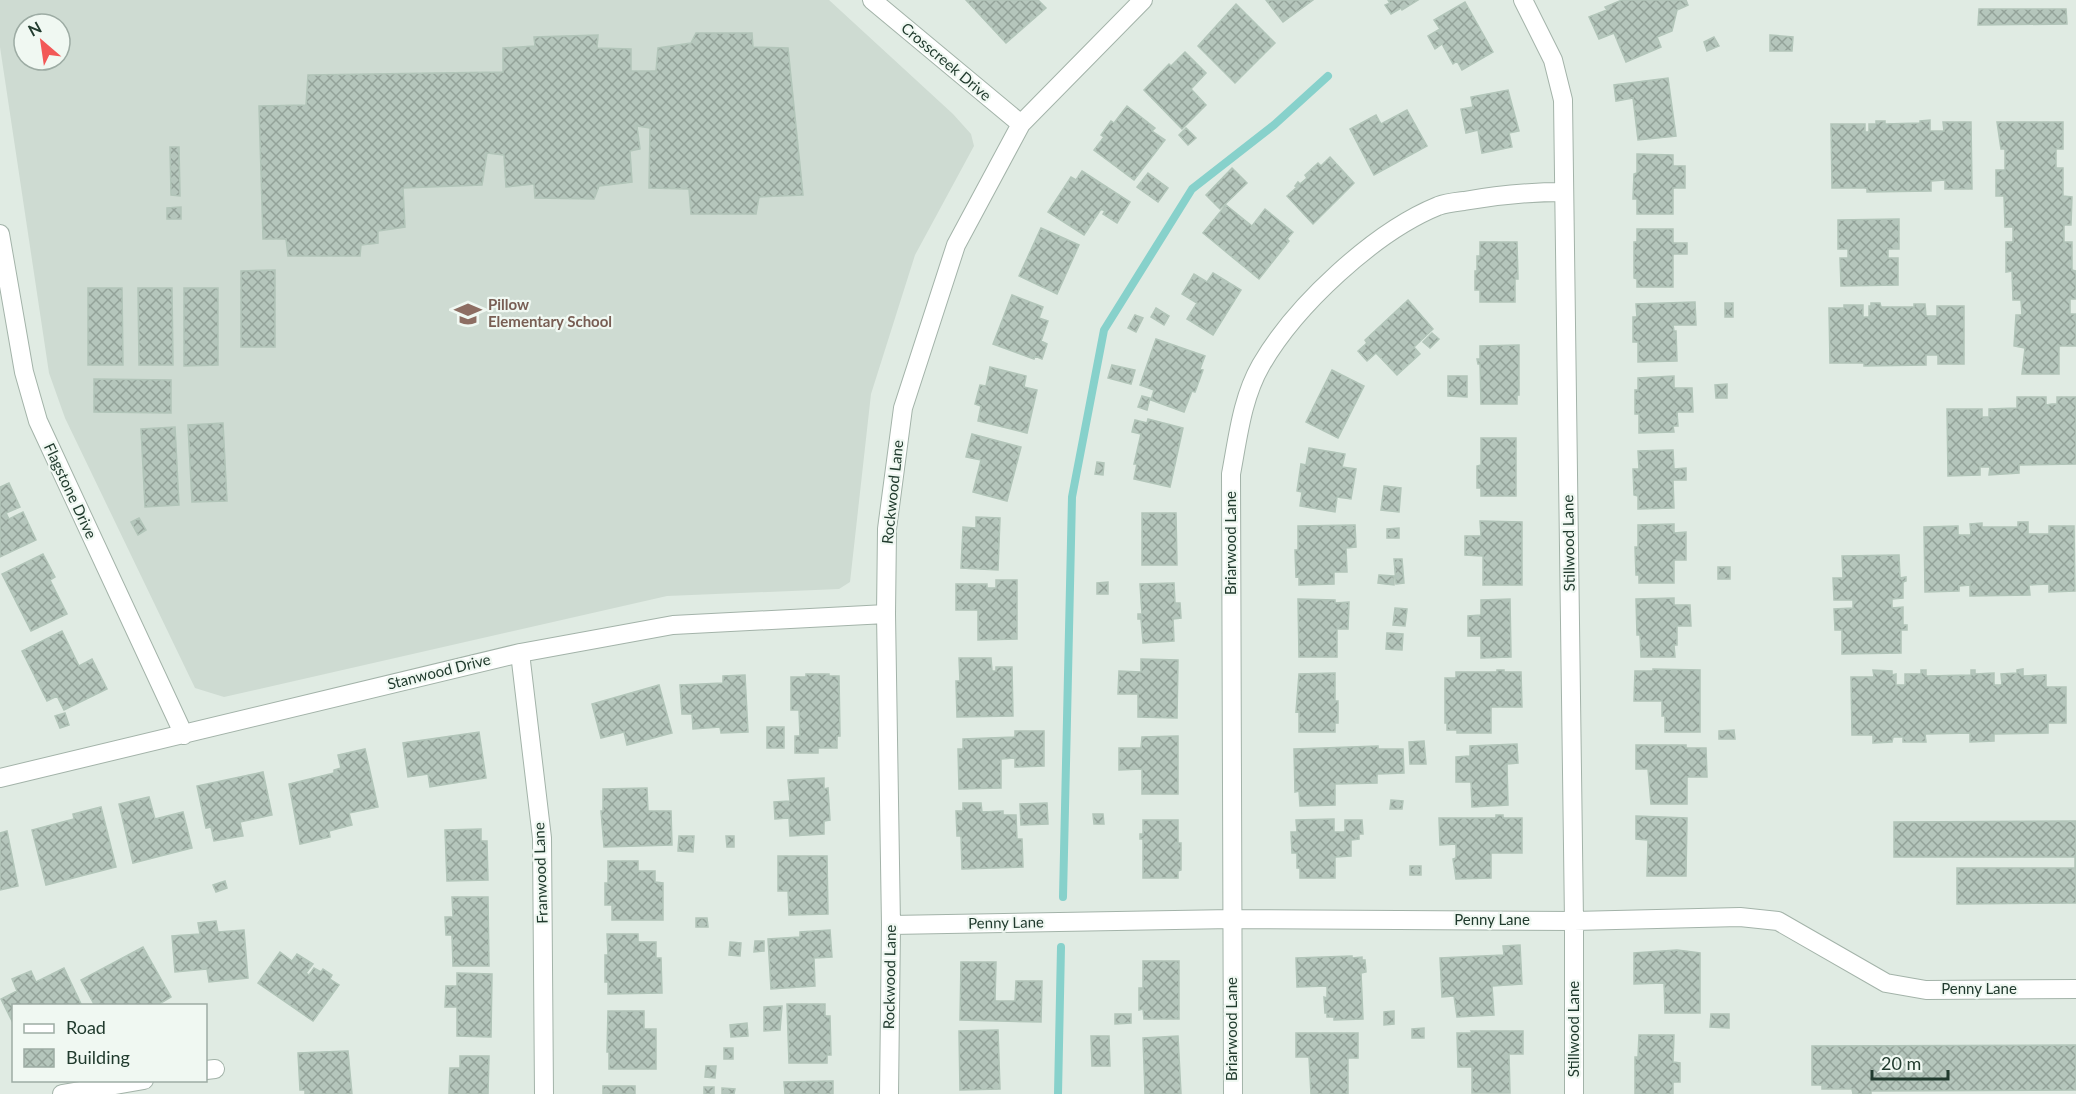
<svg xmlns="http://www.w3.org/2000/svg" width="2076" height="1094" font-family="Lato,sans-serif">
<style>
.built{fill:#cedbd2;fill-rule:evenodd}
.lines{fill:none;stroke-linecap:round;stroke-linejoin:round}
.stream{stroke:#87d1cb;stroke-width:8}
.building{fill:url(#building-cross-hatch);stroke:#b2c5b9;stroke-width:1.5}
.minor-casing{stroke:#a3b3a9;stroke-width:20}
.minor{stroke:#fff;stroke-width:18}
.labels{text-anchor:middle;stroke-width:4.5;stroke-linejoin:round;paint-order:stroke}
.street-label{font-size:15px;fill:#213b2e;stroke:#f0f8f2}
.education-label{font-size:15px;font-weight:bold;fill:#785e54;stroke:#f0f8f2;text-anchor:start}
</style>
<defs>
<pattern id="building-cross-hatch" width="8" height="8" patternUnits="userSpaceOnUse" patternTransform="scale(1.5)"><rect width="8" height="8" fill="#b5c6bc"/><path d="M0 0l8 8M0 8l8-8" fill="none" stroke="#93a299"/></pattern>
</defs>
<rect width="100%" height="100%" fill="#e0ebe3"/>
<path class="built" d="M0,0H829L953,114L971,134L974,146L915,255L871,394L850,582L839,589L667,596L224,697L195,688L65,418L49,373L0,47ZM24,24H60V60H24Z"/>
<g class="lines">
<path class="stream" d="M1063,897L1072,497L1104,330L1192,189L1274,125L1328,76
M1058,1094L1061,947"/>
</g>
<path class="building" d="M966,0H1038L1046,8L1006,43Z
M1266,0H1313L1283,22Z
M1388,0H1418L1402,10L1401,8L1391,14L1385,5L1390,3Z
M1622,0H1686L1688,5L1677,10L1672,31L1657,37L1661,47L1626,62L1614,33L1599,39L1589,17L1607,10L1605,7Z
M1465,2L1493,52L1462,70L1457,61L1453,64L1442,44L1435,49L1428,36L1440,29L1434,20Z
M1236,4L1275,43L1235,83L1198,46Z
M1979,9H2066L2067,24L1978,25Z
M696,33H752L753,47L788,48L803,195L759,197L756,214H691L689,189L649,188L650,128L637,126L640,149L630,151L632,182L599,186L594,199L535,198L534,184L506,187L504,155L487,153L482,185L403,188L405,227L378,231V243L361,245L360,256H288L286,239H263L259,106L306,105L308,75L503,72V48L535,46L534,37L598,35L597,48L631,49V71H656L658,48L691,43Z
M1770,35L1793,37L1792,51H1770Z
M1714,37L1719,46L1707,51L1704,42Z
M1185,52L1206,73L1191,89L1206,105L1182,129L1144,90L1169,64L1171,66Z
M1668,78L1676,136L1638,140L1633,98L1616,101L1614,85Z
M1508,90L1519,131L1509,133L1512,147L1482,153L1478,130L1466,133L1461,109L1473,107L1471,97Z
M1127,106L1155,128L1152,131L1165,140L1134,180L1094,150L1104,137L1101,135L1111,121L1114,123Z
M1407,110L1427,146L1374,175L1350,129L1376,115L1381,124Z
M1930,120V131H1944L1943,122H1971L1972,189H1945V180L1931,181V191L1867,192V188H1832L1831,124H1865V132H1869V124H1876V121H1885V124L1920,123V121Z
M1997,122H2063V149H2056V168H2063V196L2072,197L2071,225H2064V242H2072V270L2076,271V299H2070V314H2076V346H2059V374H2022L2025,348L2014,346L2016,315H2022L2021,300H2013L2012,271L2006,272V242H2013V227H2005L2004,196H1996V170H2005V149H2001Z
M1186,128L1196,138L1188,145L1179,135Z
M170,147H179L180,196L171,195Z
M1637,154L1673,155V166H1685V188H1673V214H1637V199H1633L1634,174L1637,173Z
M1330,157L1354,183L1313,224L1287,196L1297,187L1295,186L1298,182L1300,184L1307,178L1305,175L1318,163L1321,166Z
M1232,168L1247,183L1220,209L1206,195Z
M1082,171L1130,202L1117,223L1103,214L1105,211L1101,209L1084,235L1048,212L1071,177L1076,180Z
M1148,173L1168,188L1158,202L1137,187Z
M1226,205L1252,226L1265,209L1293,232L1287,239L1289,241L1259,279L1203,233Z
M181,207V219H167V208Z
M1899,219V249H1888V258H1898V285L1841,286L1840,258H1848V249H1838V220Z
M1041,228L1079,245L1057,294L1019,276Z
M1637,229H1673V243H1687V254H1673V287H1637V279L1634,278V242H1637Z
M1480,242H1517L1518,279H1515V302H1480V290H1475V271H1477V256H1480Z
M275,270V347H241V271Z
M1213,273L1241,290L1213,335L1187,319L1197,303L1182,294L1194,274L1207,282Z
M88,288H122L123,365H88Z
M138,288H172L173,365H139Z
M184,288H218V365L184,366Z
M1012,295L1043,307L1039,318L1048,321L1041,341L1047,344L1042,359L1035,356L1034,359L993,344Z
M1408,300L1433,329L1414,347L1420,354L1397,375L1376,353L1367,361L1358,351L1367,343L1365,340Z
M1695,302L1696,325H1673L1674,331H1676L1677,361L1638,362V342H1633V317H1637L1636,304Z
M1725,303H1733V317H1725Z
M1871,303H1880L1881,307H1914V304H1925L1926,316H1937V306H1964V364H1938V355H1926V365L1864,366V363H1830L1829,308H1844V305H1863V317H1869V306H1871Z
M1156,308L1169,316L1164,325L1151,317Z
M1135,315L1143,318L1136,332L1128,328Z
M1432,333L1439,339L1430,348L1423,342Z
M1156,339L1205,356L1200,369L1203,370L1195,392L1192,391L1184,412L1151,400L1154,390L1140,385Z
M1519,345V395H1517V404H1481L1480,364H1478L1477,359H1480V346Z
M1112,365L1135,370L1131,384L1108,378Z
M990,367L1026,376L1024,387L1037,390L1027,433L978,421L981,406L975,404L980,385L986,386Z
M1332,370L1364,386L1338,438L1306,422Z
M1448,376H1467V397L1448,396Z
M1674,376V388H1692L1693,412H1677L1678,426H1673L1674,432L1639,433V414H1635V390H1638V378Z
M94,379L171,380V413L94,412Z
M1727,384V398H1716L1715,385Z
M1142,396L1150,398L1147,410L1138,407Z
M2017,397H2046V405L2052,404H2057V397H2076V464L2019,465V473L1989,475L1990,467H1980V475L1948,476L1947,409H1982V417H1989V409L2017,408Z
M1148,419L1183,428L1170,487L1134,479L1137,464H1134L1141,434L1132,432L1135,420L1147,423Z
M223,423L227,501L192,502L188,425Z
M175,427L179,505L145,507L141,429Z
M972,434L1021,447L1007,501L973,492L981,460L966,457Z
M1481,438H1516V496H1481V488H1477V466L1481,465Z
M1309,448L1345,454L1342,467L1356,469L1351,499L1337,497L1335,512L1300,506L1302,492L1297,491L1301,464L1306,465Z
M1673,450L1674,469L1686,468V480H1673L1674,508L1638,509V496L1634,495L1633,469H1639L1638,451Z
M1097,462L1104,463L1103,475L1095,474Z
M9,483L20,507L6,513L9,519L23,512L36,540L0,557V487Z
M1384,486L1401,488L1399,512L1381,510Z
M1142,513H1176L1177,565H1142Z
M976,517L1000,518L998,570L961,568L963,527L976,528Z
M139,518L146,530L138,535L131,522Z
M1480,521L1522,522V585H1483V556L1465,555V536H1481Z
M2018,522H2028V534H2049V526H2074L2075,591L2049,592V584L2029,585L2030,595L1970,596V585L1959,586V591L1925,592L1924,527L1958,526V535H1971L1970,524L1982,523V527H2018Z
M1674,524V533L1686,532V560H1674V583H1639V575H1636L1635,547H1638V525Z
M1355,525L1356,547L1346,548L1347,572H1334V584L1299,585V576L1296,577L1295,550H1298V526Z
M1399,528V538H1387V529Z
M43,554L55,577L50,580L67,614L31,631L2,574Z
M1899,555L1900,578L1906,577V581L1903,582V598L1892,599V608L1903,607V625H1907V630H1901V653L1842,654V630H1835L1834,609L1853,608V600H1834L1833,578H1843L1842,556Z
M1394,559H1402L1404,583L1396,584Z
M1718,567H1730V579H1718Z
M1379,575L1394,576V585L1378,583Z
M996,580H1017V639L978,640V610H956V584H987V588H996Z
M1108,582V594H1097V583Z
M1174,583L1175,603H1180L1181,618L1173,619L1174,641L1143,643L1141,619H1138V614H1142L1140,584Z
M1674,598V605H1690L1691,626H1677V645H1674L1675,657H1641L1640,635H1637L1636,599Z
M1298,599L1335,600V603L1349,602L1348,629H1337V657H1299Z
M1510,599L1511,657L1481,658V636H1468V616L1481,615V600Z
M1395,608L1407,609L1405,626L1393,625Z
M62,631L79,666L92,659L107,689L64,710L57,696L47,701L22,651Z
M1387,633L1403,634L1402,650L1386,649Z
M959,658H991L992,671H996V667H1012L1013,716L957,717L956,681H960Z
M1141,659L1178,660L1177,718L1138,717V694H1118L1119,671L1141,672Z
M1653,669L1700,670V732H1665V716H1662V701H1634L1635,671H1653Z
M2023,669V676L2046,675V687H2066V723H2048V733L1994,734V741L1970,742V733L1925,734L1926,742H1903V737H1893L1892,742L1873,743V735H1852L1851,677H1874L1873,670L1892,671V675L1896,674V685H1905V674H1921V670H1926V676L1971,675V670H1975V674L1994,673V685H2002L2001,674L2017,673V670Z
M1497,670H1504V672H1521L1522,707H1491V733H1457V730H1447V723H1445V678H1456V672H1497Z
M1335,673V701H1338V723H1335V732H1299V711L1296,712L1299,674Z
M806,674H829V676H839L840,736H837V748H818V753H795V736H800L799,710H791V677H806Z
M745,675L748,732L721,733L720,727L693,729L692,714H682L680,685L723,683V676Z
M659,685L672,733L627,745L624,732L601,738L592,704Z
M65,713L69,725L60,728L55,716Z
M767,727H784V748H767Z
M1734,730L1735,739H1719V731Z
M1015,731H1044V766L1015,767V758L1001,759V788L959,789L958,749H963V739L1015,737Z
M479,732L486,778L430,787L428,774L408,777L403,743Z
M1178,736V794H1142V769L1119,770V748H1141L1142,737Z
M1424,741L1426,764H1410L1409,742Z
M1517,744L1518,763L1507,764L1508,805L1472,807L1471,782H1456V757L1470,756V746Z
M1636,745H1686V748H1706L1707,777H1687V804H1651L1648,769H1636Z
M1378,746V749H1403L1404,773L1377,774V783L1335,784V805L1300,806L1299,791L1295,792L1294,749Z
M365,749L378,807L349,813L352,825L329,831L330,837L300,844L289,784L334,773V770L341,768L338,755Z
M263,772L272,815L240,822L243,836L214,841L211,827L206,828L197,786Z
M824,778V789L828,788L830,820L824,821V834L790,836L789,818L775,819L774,802L790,801L788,780Z
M647,788L648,811H671L672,845L604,847L601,811H603V789Z
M149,797L155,819L183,812L192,848L133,863L119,804Z
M1391,800L1403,801L1402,809H1390Z
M963,803H981L982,812L1003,811V815H1016L1017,839H1022L1023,867L962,869L961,836H957L956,811H963Z
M1047,803L1048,824L1021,825L1020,804Z
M101,807L116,867L46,885L32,830L74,819L73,814Z
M1093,814H1103L1104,824H1094Z
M1496,815H1503V818H1522V853H1491V878L1456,879L1453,859L1456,858V844L1440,845L1439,818H1496Z
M1636,816L1687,818L1686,876H1647L1648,840L1636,839Z
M1334,819V832H1345V820H1362L1363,834H1359V839L1351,840V856L1335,857V878H1300V868H1297V853H1292L1291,832H1297L1296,820Z
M1143,820H1178V843H1181V870L1178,871V878H1143V839H1140V834H1143Z
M2076,821V903L1957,904V868H2075V857H1894V822Z
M481,829V841H487L488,880L447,881L445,830Z
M7,831L18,886L0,890V833Z
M679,836H694L693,852L678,851Z
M726,836H734V847H727Z
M778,856H827L828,914L789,915L788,891H778Z
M608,861H638V871H655V882L663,883V920H612V905H605V883H608Z
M1410,866H1421V875H1410Z
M225,881L227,888L216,892L213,885Z
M452,897H488L489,966H453L452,935H446L445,917H453Z
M696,918H707L708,927H696Z
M216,921L218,932L244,930L248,978L209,982L207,969L175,972L172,936L200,934L198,923Z
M830,930L832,957L814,958L815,986L771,989L768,939L800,937V932Z
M607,934H638V942H656V958H661L662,993L608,994V982H605V955H608Z
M755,941H764V951L754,952Z
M730,942L741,943L740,956L729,955Z
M1520,945L1522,984L1492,986L1494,1015L1457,1017L1454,996L1442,997L1440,958L1504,955L1503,946Z
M143,947L171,997L156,1006H95L81,980Z
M1677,950L1700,953V1013H1665L1664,983L1634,984V953Z
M280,952L292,961L297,954L313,964L306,973L309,975L314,968L321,972L323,969L332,975L330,979L339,985L313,1021L258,983Z
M1352,956V958L1362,957V960H1365L1366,972L1361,973L1363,1019L1334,1020V1017H1327V1013H1325L1324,997L1327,998V986L1297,987L1296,958Z
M1143,961H1179V1019H1144L1143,1009L1139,1010V988H1143Z
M961,962H996L995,1001H1015L1016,981H1042L1041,1022L960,1020Z
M64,968L82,1006H14V1025L1,999L17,991L12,979L31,971L36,982Z
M457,973L492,974L491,1037L457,1036V1007H445L446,986H457Z
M787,1004H825V1016H830L831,1055H827V1063H789Z
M782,1006L780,1030L764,1031V1007Z
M608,1011H644V1029H656V1069H609V1052H607Z
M1394,1011V1024L1384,1025V1012Z
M1115,1014H1131V1023L1115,1024Z
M1711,1014H1729V1028L1710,1027Z
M747,1023L748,1036L731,1037L730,1025Z
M1424,1028V1038H1412V1029Z
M998,1030L1000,1089L960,1090L959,1031Z
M1471,1031H1523V1054H1509L1510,1093H1472V1067H1458L1457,1033H1472Z
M1296,1033H1358V1058H1348V1094H1311L1309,1057H1296Z
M1639,1035H1674L1673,1062L1680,1063V1082H1673V1094H1635V1057H1638Z
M1091,1036H1109L1110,1066H1092Z
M1178,1036L1181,1094H1145L1143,1038Z
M2076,1045V1090L1871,1091V1094H1853L1852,1089H1822V1085H1812V1046Z
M724,1048H733V1059H724Z
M348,1051L352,1094H305V1090H300L298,1053Z
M460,1056H489L488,1094H449L450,1068H460Z
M706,1066H716L715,1078L705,1077Z
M833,1081V1094H785L784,1082Z
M603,1086H635V1094H603Z
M704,1087H714V1094H704Z
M722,1088L735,1089L734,1094H722Z"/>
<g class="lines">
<defs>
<path id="minor" d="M872,0L1021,124
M1523,0L1553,60L1563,100L1574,921V1094
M0,234L24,372L38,421L184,735
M520,653L542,838L544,1094
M0,778L520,653L673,625L886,614
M891,925L1232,919L1574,921L1740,917L1778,921L1886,983L1926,990L2076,989
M206,1070L215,1069
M62,1094L144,1080
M889,1094L891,925L886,614L887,529L903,408L956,245L1021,124L1143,0
M1233,1094L1231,474C1238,437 1242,398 1261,365C1295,306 1374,232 1438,206C1446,203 1456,202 1464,201C1498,195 1530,192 1564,192"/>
</defs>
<use href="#minor" class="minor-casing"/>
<use href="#minor" class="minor"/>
</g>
<defs>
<symbol id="school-bare" viewBox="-9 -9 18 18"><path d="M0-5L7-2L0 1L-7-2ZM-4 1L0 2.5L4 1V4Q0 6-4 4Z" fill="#8d6e63" stroke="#f0f8f2" stroke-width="2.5" paint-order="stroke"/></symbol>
</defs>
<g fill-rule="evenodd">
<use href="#school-bare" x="449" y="295" width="38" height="38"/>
</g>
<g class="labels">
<g class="street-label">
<text transform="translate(946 62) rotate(40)" y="5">Crosscreek Drive</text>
<text transform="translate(70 491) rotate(65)" y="5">Flagstone Drive</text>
<text transform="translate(893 492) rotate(-84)" y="5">Rockwood Lane</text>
<text transform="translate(1231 543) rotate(-90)" y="5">Briarwood Lane</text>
<text transform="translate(1569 543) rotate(-91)" y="5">Stillwood Lane</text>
<text transform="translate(439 672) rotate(-14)" y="5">Stanwood Drive</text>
<text transform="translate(541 873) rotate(-92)" y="5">Franwood Lane</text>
<text x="1492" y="925">Penny Lane</text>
<text transform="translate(1006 923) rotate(-1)" y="5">Penny Lane</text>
<text transform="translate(890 977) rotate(-89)" y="5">Rockwood Lane</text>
<text x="1979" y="994">Penny Lane</text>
<text transform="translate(1232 1029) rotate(-90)" y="5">Briarwood Lane</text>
<text transform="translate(1574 1029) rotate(-90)" y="5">Stillwood Lane</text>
</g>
<g class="education-label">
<text x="488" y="310">Pillow<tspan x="488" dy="17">Elementary School</tspan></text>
</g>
</g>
<rect x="12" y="1004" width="195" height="78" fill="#f0f8f2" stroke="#9daca4" stroke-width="1.5"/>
<rect x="24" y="1024" width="30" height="9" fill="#ffffff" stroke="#9daca4" stroke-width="1.5"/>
<text x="66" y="1034" font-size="18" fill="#213b2e">Road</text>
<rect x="24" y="1049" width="30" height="18" fill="url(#building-cross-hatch)" stroke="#9daca4" stroke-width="1.5"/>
<text x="66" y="1064" font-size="18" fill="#213b2e">Building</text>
<g transform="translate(42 42) rotate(331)"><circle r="28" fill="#f0f8f2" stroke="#9daca4" stroke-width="1.5"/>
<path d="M0-4.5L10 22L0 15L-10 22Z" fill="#f25857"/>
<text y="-9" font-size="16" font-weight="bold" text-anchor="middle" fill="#213b2e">N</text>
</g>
<path d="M1872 1070v9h76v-9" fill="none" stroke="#213b2e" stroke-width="3"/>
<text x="1881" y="1070" font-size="18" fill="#213b2e" stroke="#f0f8f2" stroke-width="4.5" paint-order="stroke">20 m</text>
</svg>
